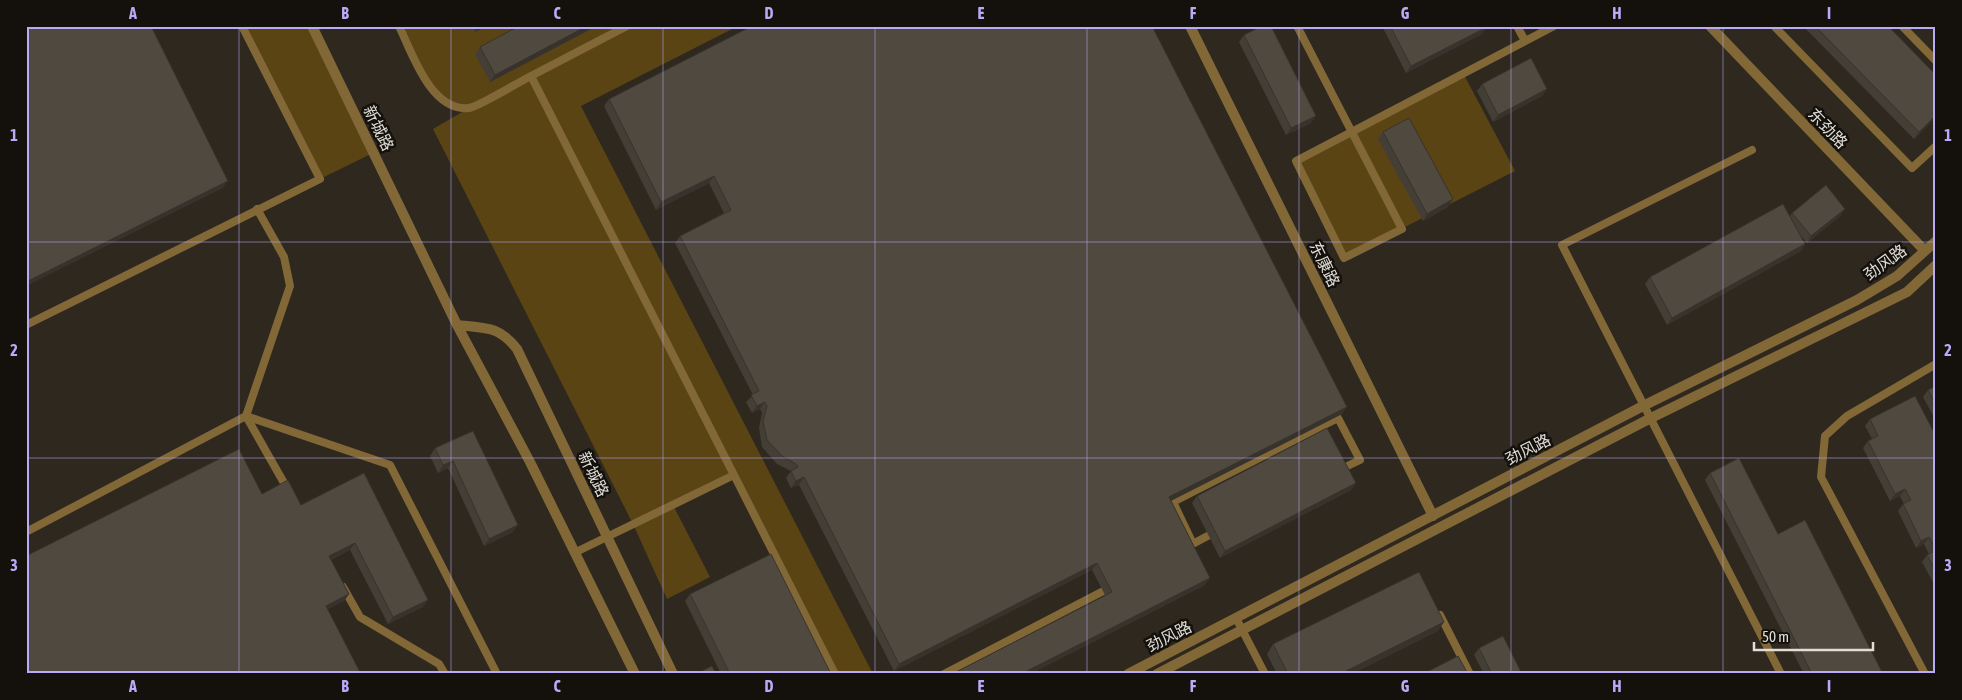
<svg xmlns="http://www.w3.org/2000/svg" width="1962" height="700" font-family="'Asap Condensed','Noto Sans SC',sans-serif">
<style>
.green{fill:#5b4414}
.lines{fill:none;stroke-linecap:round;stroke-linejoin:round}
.service{stroke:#826836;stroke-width:8}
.minor{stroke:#826836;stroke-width:10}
.tertiary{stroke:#826836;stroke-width:10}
.wall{fill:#443f36}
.shaded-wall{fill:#37332c}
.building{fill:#4f493f;stroke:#37332c}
.grid{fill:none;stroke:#b8abf7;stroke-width:1;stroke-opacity:0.55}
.labels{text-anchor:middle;stroke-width:5;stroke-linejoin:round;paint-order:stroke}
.street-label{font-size:16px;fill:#e1ded7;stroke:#14110d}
.neatline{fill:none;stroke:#b8abf7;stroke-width:2}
.grid-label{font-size:16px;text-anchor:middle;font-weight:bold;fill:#b8abf7}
</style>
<rect width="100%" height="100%" fill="#2e281f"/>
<path class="green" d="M242,26H312L375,152L320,179Z
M399,26H738L581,106L873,674H835L734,476L673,505L710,577L667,599L633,524L433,129L469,108L449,105L431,90Z
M1463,73L1515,171L1344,258L1296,161Z"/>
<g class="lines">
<path class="service" d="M399,26C412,53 431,112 469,108C478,107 519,82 531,76
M627,26L531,76L734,475
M1297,26L1402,229L1344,258L1296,161L1554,26
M1517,26L1525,41
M1774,26L1912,168L1936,146
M1902,26L1936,61
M1752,150L1562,245L1781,674
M257,209L284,257L290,286L246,416L288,490
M26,325L320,179L242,26
M26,532L246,416L390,465L497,674
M1193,544L1173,502L1338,418L1360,460L1339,470
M1185,548L1217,531
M576,552L734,475L835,674
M343,587L360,617L439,664L445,674
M1440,615L1470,674
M1236,618L1265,674
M944,674L1111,587
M1925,674L1821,477L1825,436L1847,416L1936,364"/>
<path class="minor" d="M312,26L457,325L530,462L635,674
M457,325C486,328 499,326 517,349L673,674"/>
<path class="tertiary" d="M1190,26L1433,516
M1710,26L1925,251
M1128,674L1643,406L1857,300L1897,276L1936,241
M1157,674L1649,419L1907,292L1936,265"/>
</g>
<path class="wall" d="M472,26H487L475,32Z
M1382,26H1486L1482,34L1406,73Z
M1803,26H1888L1936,75V117L1914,139Z
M591,29L490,82L475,54L480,47Z
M1244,35L1311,123L1286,135L1239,42Z
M1482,84L1547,89L1542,96L1493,122L1477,91Z
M609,99L1342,414L1171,501L1205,585L1030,674H954L956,672L1105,595L1092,570L894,671L799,485L791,488L786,478L791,471L777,464L762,447L759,428L762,413L760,409L752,413L746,402L753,395L675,243L680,236L724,213L709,183L656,210L604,106Z
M1383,132L1448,207L1423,221L1378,139Z
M1845,209L1840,216L1807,243L1801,236L1805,244L1801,251L1667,325L1645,284L1650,277L1790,216L1792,213Z
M1936,386V421L1923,397L1928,390Z
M1870,419L1936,436V588L1922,562L1927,555L1929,554L1924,544L1916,548L1898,511L1903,504H1904L1900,496L1890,501L1863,448L1868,441L1872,439L1865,426Z
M473,431L513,532L484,546L448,468L438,473L430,456L435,448Z
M364,473L428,600L423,607L388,624L350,550L331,560L349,594L344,601L262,494L301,505Z
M1710,473L1778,534L1883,674H1804L1705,480Z
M1356,483L1351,490L1220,558L1192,503L1197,496Z
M690,594L831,674H721L685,601Z
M1438,631L1352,674H1277L1267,654L1273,644Z
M1479,648L1522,674H1484L1474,655Z"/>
<path class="shaded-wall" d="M479,26H487L475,32Z
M587,26H593L591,29L490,82L495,75Z
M1487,27L1482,34L1406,73L1411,66Z
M1547,89L1542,96L1493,122L1498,115Z
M1936,115V117L1914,139L1919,132Z
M1316,116L1311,123L1286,135L1291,128Z
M714,176L709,183L656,210L661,202Z
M228,181L223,188L26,286V282Z
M1453,199L1448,207L1423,221L1427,214Z
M1845,209L1840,216L1807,243L1811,236Z
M1805,244L1801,251L1667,325L1672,318Z
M765,402L760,409L752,413L757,406Z
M1347,407L1342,414L1164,504L1169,497Z
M453,461L448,468L438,473L443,465Z
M804,477L799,485L791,488L796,481Z
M1356,483L1351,490L1220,558L1225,551Z
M1905,489L1900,496L1890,501L1895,494Z
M518,525L513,532L484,546L489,539Z
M1929,537L1924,544L1916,548L1921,541Z
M355,543L350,550L324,563L329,556Z
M1097,563L1092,570L894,671L899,664Z
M1210,578L1205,585L1030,674H1021Z
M349,594L344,601L321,613L326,606Z
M428,600L423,607L388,624L393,617Z
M1444,622L1438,631L1352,674H1340Z"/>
<path class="building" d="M26,26H151L228,181L26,282Z
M519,26H587L495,75L480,47Z
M752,26H1152L1347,407L1169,497L1210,578L1021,674H957L956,672L1112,592L1097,563L899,664L804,477L796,481L791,471L798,467L796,464L782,456L767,440L763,421L767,406L765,402L757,406L751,395L759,391L680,236L731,210L714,176L661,202L609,99Z
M1262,26H1271L1316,116L1291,128L1244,35Z
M1390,26H1486L1487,27L1411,66Z
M1815,26H1888L1936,75V115L1919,132Z
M1531,58L1547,89L1498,115L1482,84Z
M1409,118L1453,199L1427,214L1383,132Z
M1826,185L1845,209L1811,236L1792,213Z
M1783,204L1805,244L1672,318L1650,277Z
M1936,386V405L1928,390Z
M1915,396L1936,436V550L1929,537L1921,541L1903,504L1911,500L1905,489L1895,494L1868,441L1878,436L1870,419Z
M1327,428L1356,483L1225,551L1197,496Z
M473,431L518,525L489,539L453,461L443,465L435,448Z
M239,449L262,494L288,480L301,505L364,473L428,600L393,617L355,543L329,556L349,594L326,606L361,674H26V556Z
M1739,458L1778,534L1805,520L1883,674H1812L1710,473Z
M1936,550V571L1927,555Z
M771,554L831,674H730L690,594Z
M1419,572L1444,622L1340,674H1288L1273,644Z
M1503,636L1522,674H1492L1479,648Z
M1458,656L1468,674H1423Z
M712,666L716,674H696Z"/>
<path class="grid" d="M239,26V674M451,26V674M663,26V674M875,26V674M1087,26V674M1299,26V674M1511,26V674M1723,26V674M26,242H1936M26,458H1936"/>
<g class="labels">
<g class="street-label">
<text transform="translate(379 128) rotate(64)" y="6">新城路</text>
<text transform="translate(1828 128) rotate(46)" y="6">东劲路</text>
<text transform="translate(1885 262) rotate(-36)" y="6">劲风路</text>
<text transform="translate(1325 264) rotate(64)" y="6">东康路</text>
<text transform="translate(1528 449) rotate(-27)" y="6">劲风路</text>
<text transform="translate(594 474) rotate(64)" y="6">新城路</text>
<text transform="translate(1169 636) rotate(-27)" y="6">劲风路</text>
</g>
</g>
<rect width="1962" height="700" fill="none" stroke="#14110d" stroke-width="55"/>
<path d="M1754 642v8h119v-8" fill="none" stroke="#e1ded7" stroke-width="2.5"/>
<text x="1762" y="642" font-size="15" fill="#e1ded7" stroke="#14110d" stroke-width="4" paint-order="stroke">50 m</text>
<rect x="28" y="28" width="1906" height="644" class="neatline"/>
<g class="grid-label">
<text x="133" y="19">A</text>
<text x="345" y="19">B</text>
<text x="557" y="19">C</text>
<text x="769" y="19">D</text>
<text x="981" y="19">E</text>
<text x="1193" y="19">F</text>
<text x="1405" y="19">G</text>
<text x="1617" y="19">H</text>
<text x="1829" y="19">I</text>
<text x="14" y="141">1</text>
<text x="1948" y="141">1</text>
<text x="14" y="356">2</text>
<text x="1948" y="356">2</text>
<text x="14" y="571">3</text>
<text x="1948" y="571">3</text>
<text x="133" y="692">A</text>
<text x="345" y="692">B</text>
<text x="557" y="692">C</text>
<text x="769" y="692">D</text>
<text x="981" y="692">E</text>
<text x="1193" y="692">F</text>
<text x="1405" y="692">G</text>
<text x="1617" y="692">H</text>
<text x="1829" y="692">I</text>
</g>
</svg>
